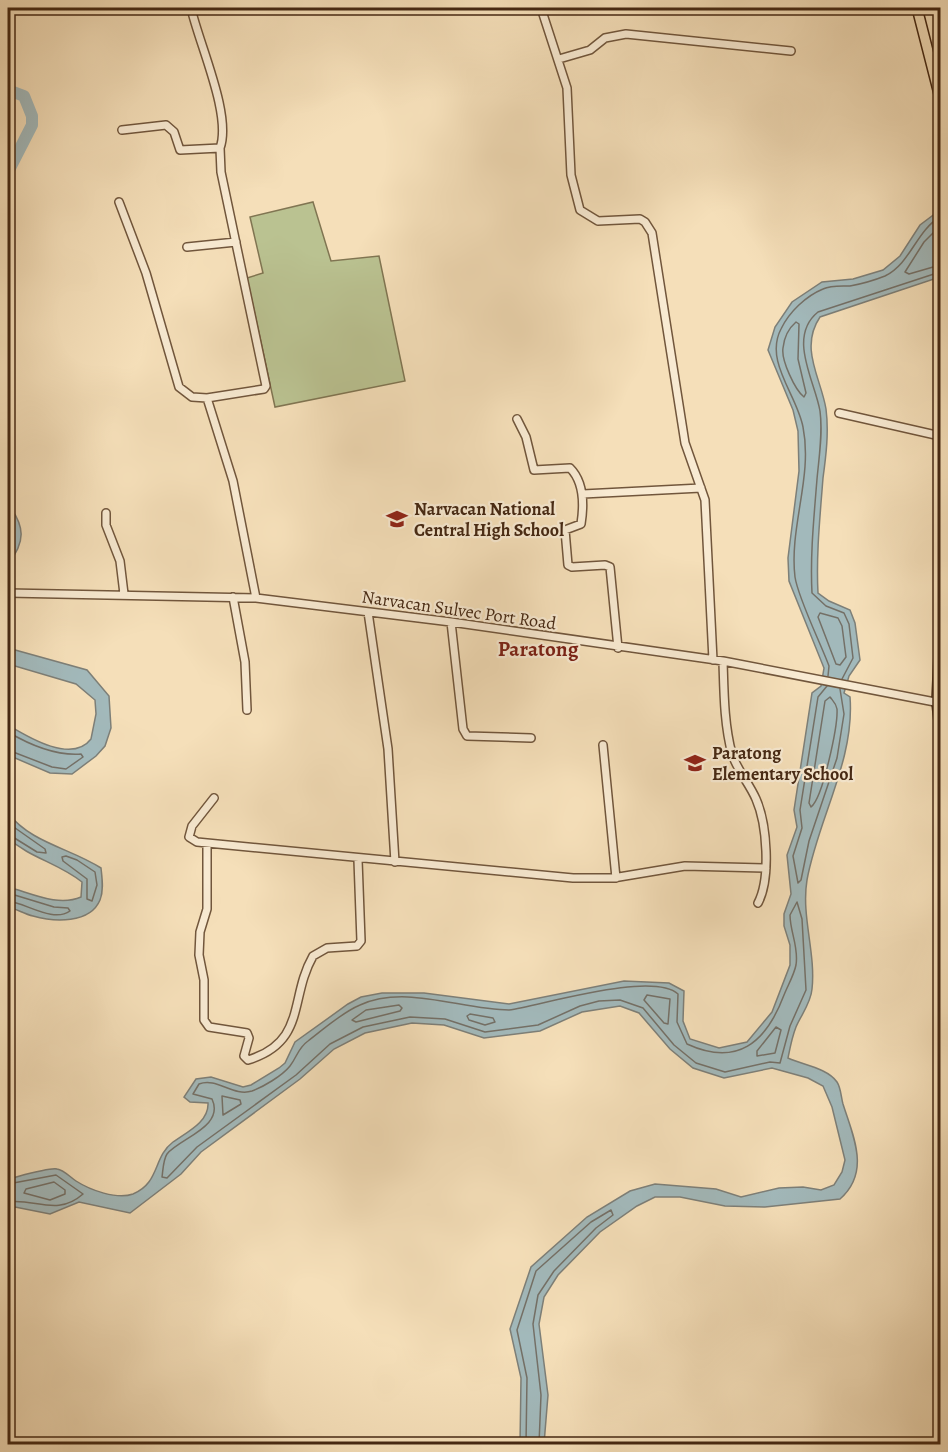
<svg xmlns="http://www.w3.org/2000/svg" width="948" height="1452" font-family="Alegreya,serif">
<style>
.green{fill:#bac291;stroke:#807552;stroke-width:1.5}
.water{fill:#a2b9bb;stroke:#7d7f78;stroke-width:1.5}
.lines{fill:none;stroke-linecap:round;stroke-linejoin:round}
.shore{stroke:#747067;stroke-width:1.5}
.river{stroke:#a2b9bb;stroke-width:12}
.minor-casing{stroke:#71563c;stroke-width:10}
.highway-casing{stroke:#452813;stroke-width:12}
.minor{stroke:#f8ead2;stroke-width:7}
.highway{stroke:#f5dfb9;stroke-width:9}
.labels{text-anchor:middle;stroke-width:4.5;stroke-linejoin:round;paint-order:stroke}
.poi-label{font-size:18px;font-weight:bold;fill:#452813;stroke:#f8ead2;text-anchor:start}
.street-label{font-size:18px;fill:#452813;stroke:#f8ead2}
.quarter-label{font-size:21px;font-weight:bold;fill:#7a1f14;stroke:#f8ead2}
</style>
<rect width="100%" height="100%" fill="#f5dfb9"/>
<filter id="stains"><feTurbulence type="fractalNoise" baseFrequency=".00333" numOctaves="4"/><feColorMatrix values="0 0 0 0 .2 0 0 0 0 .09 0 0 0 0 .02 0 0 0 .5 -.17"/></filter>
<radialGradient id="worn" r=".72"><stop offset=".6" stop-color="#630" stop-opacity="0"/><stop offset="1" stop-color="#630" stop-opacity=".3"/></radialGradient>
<path class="green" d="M313,202L331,261L379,256L405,381L275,407L247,278L263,273L250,217Z"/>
<path class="water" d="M940,210V277L820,317C799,348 821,378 826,409C829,432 826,456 823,478C820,517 816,555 818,593L829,601L850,610L855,623L860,660L849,676L844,693L850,697C855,760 818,819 807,880C801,916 816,953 812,989C811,1003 801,1015 796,1027C792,1037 790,1048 788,1058C803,1065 827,1068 837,1082C841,1088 841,1097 843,1104C853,1136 871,1172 840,1199L765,1207L725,1206L680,1197H655L637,1206L600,1232L558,1275L544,1297L539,1324L548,1395L544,1444H520L521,1378L510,1329L531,1267L587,1217L630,1191L655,1184L716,1189L741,1197L779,1188L803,1187L821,1190L834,1185L842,1172L845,1160L832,1107L823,1086L808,1078L772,1068L724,1078L693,1068L670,1049L639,1013L620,1006L582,1012L540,1031L484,1038L444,1025L412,1023L365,1033L334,1049L300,1079L201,1152L181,1174L130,1213L79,1202L50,1214L15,1207L8,1208V1179C17,1177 50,1167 57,1169C64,1170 70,1177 76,1181C90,1190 117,1200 133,1194C160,1183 153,1157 173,1142C187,1132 209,1122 208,1103L190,1102L184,1097L196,1079L211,1077L243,1087L251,1085L279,1068L285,1063L295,1042L348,1004L361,997L382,993H424L509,1004L624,981L669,983L684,991L683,1021L690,1039L719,1048L747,1042L772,1012L790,965V945L784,926V914L791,894L787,855L797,827L794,810L812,693L821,686L824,668L789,581L788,558L799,471L798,431L793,410L768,350L775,327L792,302L822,282L853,279L883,270L900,256L920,225Z
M8,504C25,526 26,542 8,564Z
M8,648L87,670L109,696L111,728L105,746L96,756L72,774L50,773L8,755V725C28,737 72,764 91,739L96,714L95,700L76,684L8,664Z
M8,813C31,843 70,848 101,868C102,878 104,890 100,900C90,924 54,922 33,916C24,914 17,909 8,907V887C31,893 58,907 81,897L82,882C58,863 30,858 8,838Z"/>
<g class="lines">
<path class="shore" d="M940,226L924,242L905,272L909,274L940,265
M796,322L799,324L798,359L806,393L804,397C795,390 781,360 783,348C784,338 789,328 796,322Z
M820,613L838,618L842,626L846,657L840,665L836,664L818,617Z
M828,676L829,666C821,644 798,598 795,577C789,527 813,477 803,427C797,395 764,361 781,329C789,312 806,296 823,289C831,285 842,286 850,286C861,284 875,280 885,276C911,263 916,231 940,217
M842,679L853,658L849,624L844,613L826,606L812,593C810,555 814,517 817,479C819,457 823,433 820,411C815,381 787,337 818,312L940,272
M827,686L818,697L800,810L802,828L793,856L798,883L801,880L809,841L837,758L844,714L840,689
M830,697C833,701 836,703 837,709C838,725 823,798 811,807L809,803L825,701Z
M8,732C30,745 55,756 81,754L83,757L66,769L52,767L8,750
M8,823L45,849L46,853L37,852L8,834
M66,856L77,860L95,872L97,885L92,901L87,899V879L63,861L62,857Z
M8,893L54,907L68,908L70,911C53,923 26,903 8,901
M797,902L802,919L806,990L790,1026L780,1063L770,1062L725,1072L696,1063L674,1045L643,1008L620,1000L599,1001L580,1006L538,1025L485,1032L445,1019L410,1017L363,1027L330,1044L296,1075L197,1147L167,1178L162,1177C163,1171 163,1160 167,1154C180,1138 225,1127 212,1099L193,1094L199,1084C217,1077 233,1097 252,1091C263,1087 282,1076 290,1066C297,1057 298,1048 308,1041C324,1029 341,1013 360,1005C406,984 462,1010 509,1010C543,1005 652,971 678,994L677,1022L687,1044C737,1067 766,1043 784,995C788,985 794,975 796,965C799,947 790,932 790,915Z
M647,995L670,999L668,1024L664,1023L644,1000Z
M399,1005L402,1008L400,1011L356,1022L352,1020L366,1010Z
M470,1014L493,1018L495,1022L485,1025L469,1020L467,1016Z
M776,1027L781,1030L775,1053L757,1056V1051Z
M222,1096L240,1100L241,1104L223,1115Z
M54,1182L65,1190V1194L50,1200L24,1193L26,1189Z
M8,1184L56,1175L83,1194C57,1217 35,1198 8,1202
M526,1444L527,1378L517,1330L536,1271L591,1222L611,1210L613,1215L596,1228L554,1271L538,1295L533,1324L541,1395L539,1444"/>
<path class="river" d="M8,90L24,96L32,116V125L8,172"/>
<defs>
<path id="minor" d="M84,8H96
M541,8L567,88L571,175L580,210L598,221L640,219L645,222L652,233L685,443L705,500L713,660
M559,59L590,50L605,38L626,34L791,51
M122,130L166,125L174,132L180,150L220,148C232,115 199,44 191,8
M220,148L221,172L266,386L264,389L207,398L233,481L256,598
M119,202L146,273L179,387L192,397L207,398
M187,247L236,242
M839,413L940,436
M517,419L526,437L534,470L570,468C584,482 584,505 581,524L565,530L568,565L572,567L605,565L610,567L618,648
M583,494L701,488
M106,513V525L120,561L124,594
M8,593L256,598L451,622L723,661L940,703
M233,597L245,662L247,710
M368,612L388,749L395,862
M451,622L463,729L467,736L531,738
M723,661C724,692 724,724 732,754C737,770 749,783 756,799C767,824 771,878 758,903
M603,745L616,878
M214,798L192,826L189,837L197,842L573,878H613L685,866L766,868
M207,844V909L200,932L199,955L204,980V1020L209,1027L247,1033L249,1038L244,1056L248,1060C307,1042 289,998 313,956L327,948L357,946L361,941L358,860"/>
<path id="highway" d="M917,8L940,98
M940,636L937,702L940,729"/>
</defs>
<use href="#minor" class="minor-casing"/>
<use href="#highway" class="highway-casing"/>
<use href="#minor" class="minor"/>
<use href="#highway" class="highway"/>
</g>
<defs>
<symbol id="school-bare" viewBox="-9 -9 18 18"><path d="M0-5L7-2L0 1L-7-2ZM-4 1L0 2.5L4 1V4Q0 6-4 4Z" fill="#8f2418" stroke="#f8ead2" stroke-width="2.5" paint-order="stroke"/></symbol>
</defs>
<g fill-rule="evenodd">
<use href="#school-bare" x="382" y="504" width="30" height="30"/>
<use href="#school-bare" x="680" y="748" width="30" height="30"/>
</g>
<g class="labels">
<g class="poi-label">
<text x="414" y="515">Narvacan National<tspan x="414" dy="21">Central High School</tspan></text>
<text x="712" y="759">Paratong<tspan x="712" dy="21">Elementary School</tspan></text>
</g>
<g class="street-label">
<text transform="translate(459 610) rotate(8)" y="6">Narvacan Sulvec Port Road</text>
</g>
<g class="quarter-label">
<text x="538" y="656">Paratong</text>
</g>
</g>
<rect width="948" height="1452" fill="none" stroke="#f5dfb9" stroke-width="30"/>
<rect x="9" y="9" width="930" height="1434" fill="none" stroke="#452813" stroke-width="3"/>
<rect x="15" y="15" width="918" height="1422" fill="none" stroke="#452813" stroke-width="1.5"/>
<rect width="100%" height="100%" filter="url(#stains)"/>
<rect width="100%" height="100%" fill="url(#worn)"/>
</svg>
